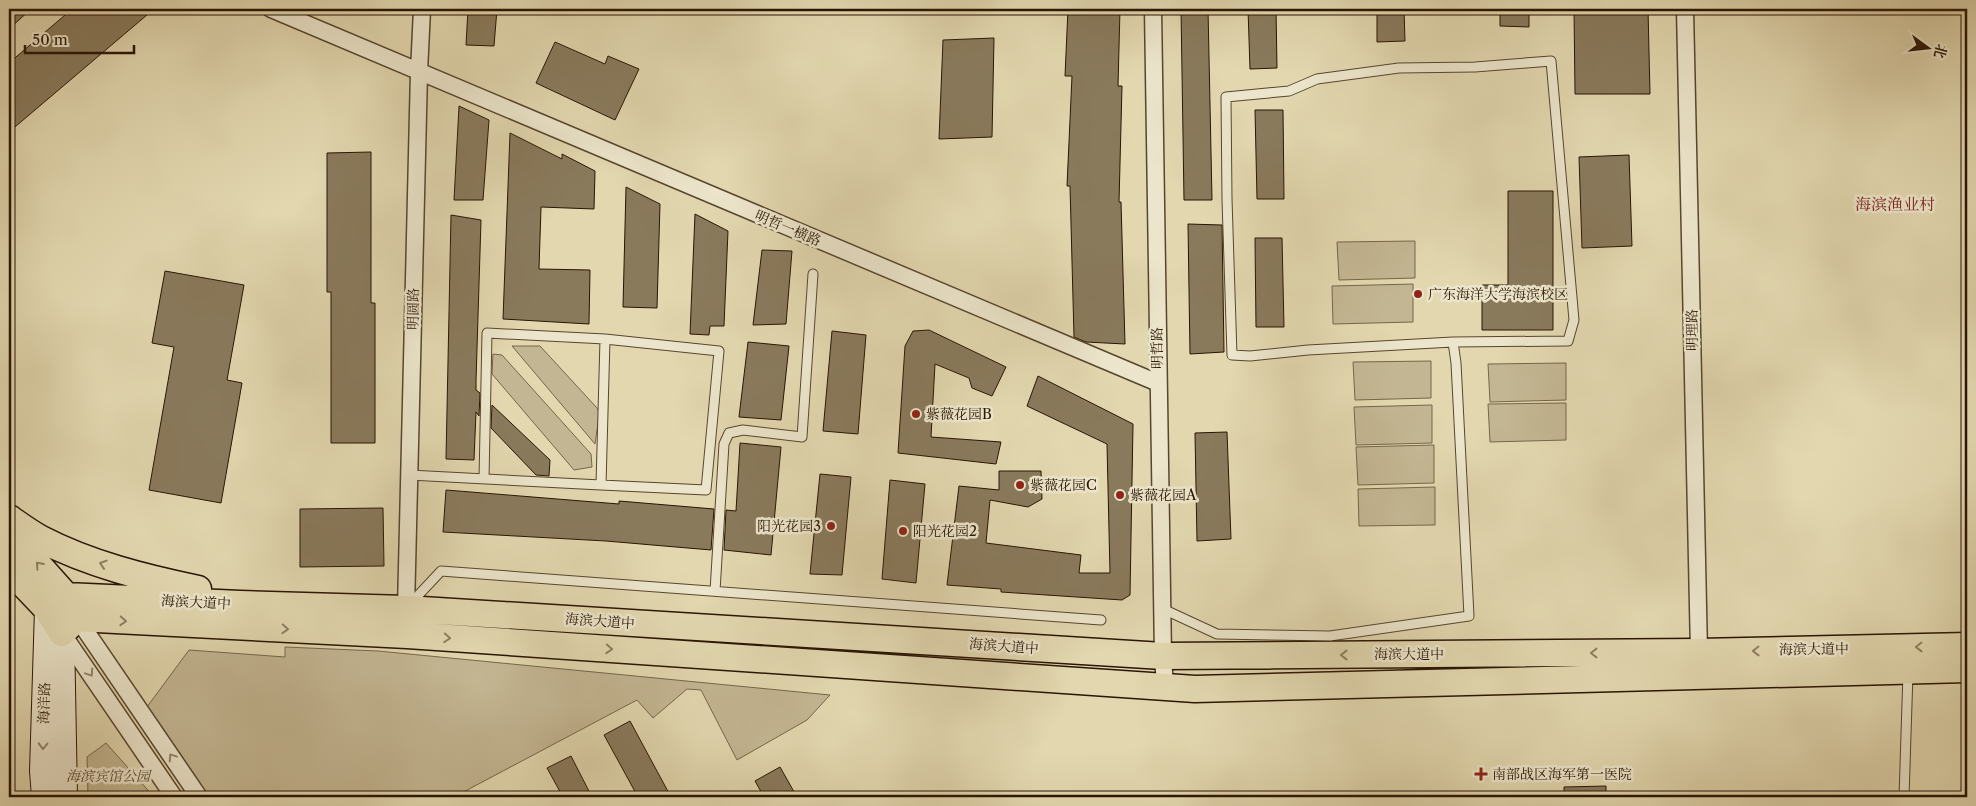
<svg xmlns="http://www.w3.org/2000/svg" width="1976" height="806" font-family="'Libre Caslon Text','Noto Serif SC',serif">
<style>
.green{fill:#c3b692;stroke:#76664a}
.building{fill:#897a5c;stroke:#291503}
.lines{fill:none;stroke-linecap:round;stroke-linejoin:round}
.lane-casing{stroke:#57462e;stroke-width:11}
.street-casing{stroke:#57462e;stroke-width:19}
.secondary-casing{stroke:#291503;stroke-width:26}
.primary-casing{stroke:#291503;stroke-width:29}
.lane{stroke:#ece5cb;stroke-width:9}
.street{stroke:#ece5cb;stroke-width:16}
.secondary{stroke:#ece5cb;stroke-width:24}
.primary{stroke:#e2d7af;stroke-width:26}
.oneway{stroke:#8f8062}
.oneway2{stroke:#948771}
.poi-dot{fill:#8f2418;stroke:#ece5cb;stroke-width:2}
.labels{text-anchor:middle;stroke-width:5;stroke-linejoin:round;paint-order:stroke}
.street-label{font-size:14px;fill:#291503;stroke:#ece5cb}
.poi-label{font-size:14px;fill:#291503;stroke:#ece5cb;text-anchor:start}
.park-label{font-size:14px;font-style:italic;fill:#57452e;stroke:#ece5cb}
.quarter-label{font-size:16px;fill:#7a1f14;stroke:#ece5cb}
</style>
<rect width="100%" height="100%" fill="#e2d7af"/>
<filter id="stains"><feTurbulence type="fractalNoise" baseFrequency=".004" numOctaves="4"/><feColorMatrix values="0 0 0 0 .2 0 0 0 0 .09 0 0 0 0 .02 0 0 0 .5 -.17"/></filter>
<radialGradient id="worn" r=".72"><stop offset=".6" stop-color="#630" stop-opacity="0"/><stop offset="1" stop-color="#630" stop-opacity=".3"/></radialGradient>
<path class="green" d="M1415,241V278L1339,280L1337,242Z
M1413,284V322L1333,324L1332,286Z
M512,346H540L598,409L599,416L595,444Z
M493,354L502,355L591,454L592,467L574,470L492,374Z
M1431,361V398L1355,400L1353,362Z
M1566,363V400L1490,402L1488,364Z
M1566,403V440L1490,442L1488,404Z
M1432,405V443L1356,445L1354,407Z
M1434,445V483L1358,485L1356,447Z
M1435,487V525L1359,526L1358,489Z
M285,647L378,651L830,695L807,720L737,760L701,690L687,689L653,718L637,700L454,797H207L141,715L189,650L285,657Z
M106,743L154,797H88L87,757Z"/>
<path class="building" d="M9,9H31L9,29Z
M72,9H154L9,132V63Z
M468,9H497L494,46L466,45Z
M1068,9H1120L1118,86H1122L1119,202H1121L1125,344L1086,342L1074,337L1070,186H1067L1072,76H1065Z
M1181,9H1208L1212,200H1184Z
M1248,9H1276L1277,68L1250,69Z
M1377,9H1404L1405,41L1377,42Z
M1500,9H1529V27L1500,26Z
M1574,9H1648L1650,94H1575Z
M994,38L992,137L939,139L943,40Z
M555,42L605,64L608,56L639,69L615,120L536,83Z
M459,106L489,120L483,200H454Z
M1255,110H1283L1284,199H1257Z
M510,133L562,159V154L595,171L594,209L541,207L539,269L590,270L589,324L503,319Z
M371,152V303H375V443H331V292H327V153Z
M1629,155L1632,246L1582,248L1579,157Z
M626,187L660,204L657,308L623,307Z
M1508,191H1553V330H1482V285H1508Z
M695,214L728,231L724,326H710L709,335L690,334Z
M451,215L481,220L476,381V390L480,393L479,416L476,412L474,460L446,459Z
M1188,224L1222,225L1224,352L1190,354Z
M1255,238H1282L1284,327H1256Z
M762,250L792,251L786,324L753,325Z
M165,271L244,285L227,380L242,383L221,503L149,490L174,347L152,343Z
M929,330L1006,367L992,396L972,388L969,378L935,364L931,437L1001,442L996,464L898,453L905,346L913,331Z
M832,331L866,335L858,434L823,431Z
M748,342L789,346L781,420L739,417Z
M1038,376L1133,424L1130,595L1122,600L1001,592V589L947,585L959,486L999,490V471H1041L1042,499L1028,507L990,500L986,543L1081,555L1079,573H1110L1107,444L1027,406Z
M492,405L550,460L549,476L536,475L491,428Z
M1227,432L1231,539L1197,541L1195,433Z
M740,443L781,447L771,555L724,550L726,510L736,511Z
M820,474L851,477L842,575L810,574Z
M890,480L925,484L916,583L882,579Z
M446,490L619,504V501L714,509L711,550L606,541L443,532Z
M383,508L384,566L300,567V509Z
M630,721L671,797H638L604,735Z
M571,756L592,797H563L547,768Z
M780,767L797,797H764L755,781Z
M1606,786V797H1564V787Z"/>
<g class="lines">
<defs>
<path id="lane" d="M409,475L601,485L605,339L487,333L484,479
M601,485L706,490L719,351L605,339
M715,591L724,444L729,433L743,430L802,437L813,274
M410,604L441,571L1101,620
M1163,609L1217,634L1330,636L1469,616L1456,363L1453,342L1308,350L1250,356L1232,355L1227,199L1226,97L1289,91L1317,79L1399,68L1475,67L1551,61L1574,320L1568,341L1453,342
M1904,797L1908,673
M1904,797H1946"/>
<path id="street" d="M271,9L1158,383
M1153,9L1163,656L1165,687
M1685,9L1699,652
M406,609L419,72L422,9
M77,618L199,797
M62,633L174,797"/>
<path id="secondary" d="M62,633L65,797
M44,797L42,771L47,609"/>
<path id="primary" d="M9,518C19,525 30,533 41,539C89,564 145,578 198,589
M9,532L66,596L74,611
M9,569L47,609L62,633L77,618L407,635L1195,689L1967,669
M47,609L66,596L240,604L406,609L1163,656L1699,652L1967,646"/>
</defs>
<use href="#lane" class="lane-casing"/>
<use href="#street" class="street-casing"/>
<use href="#secondary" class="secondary-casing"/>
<use href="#primary" class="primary-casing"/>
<use href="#lane" class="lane"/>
<use href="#street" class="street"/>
<use href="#secondary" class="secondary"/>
<use href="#primary" class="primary"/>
</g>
<defs><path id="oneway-chevron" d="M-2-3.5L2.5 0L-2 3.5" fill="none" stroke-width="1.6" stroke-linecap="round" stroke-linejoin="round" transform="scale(1.25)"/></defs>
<g class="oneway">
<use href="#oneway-chevron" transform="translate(103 564) rotate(-162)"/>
<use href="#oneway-chevron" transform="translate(39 565) rotate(-132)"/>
<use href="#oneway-chevron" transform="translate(123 621) rotate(3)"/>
<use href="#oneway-chevron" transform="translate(285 629) rotate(3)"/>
<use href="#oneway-chevron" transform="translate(447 638) rotate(4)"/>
<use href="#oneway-chevron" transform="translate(1919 647) rotate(179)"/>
<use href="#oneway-chevron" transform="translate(609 649) rotate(4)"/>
<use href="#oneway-chevron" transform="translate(1756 651) rotate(179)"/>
<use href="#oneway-chevron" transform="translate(1594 653) rotate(180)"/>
<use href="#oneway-chevron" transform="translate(1344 655) rotate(180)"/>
</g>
<g class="oneway2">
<use href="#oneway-chevron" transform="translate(90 673) rotate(56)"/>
<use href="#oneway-chevron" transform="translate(43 746) rotate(92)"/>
<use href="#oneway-chevron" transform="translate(172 757) rotate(-124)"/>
</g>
<g class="poi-dot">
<circle cx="1418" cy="294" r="5"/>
<circle cx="916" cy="414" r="5"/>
<circle cx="1020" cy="485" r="5"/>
<circle cx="1120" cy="495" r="5"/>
<circle cx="831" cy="526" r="5"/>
<circle cx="903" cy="531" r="5"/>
<path d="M1478.5 766.5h5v5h5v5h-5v5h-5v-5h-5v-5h5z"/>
</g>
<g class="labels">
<g class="street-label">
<text transform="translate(788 228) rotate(23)" y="5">明哲一横路</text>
<text transform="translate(413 309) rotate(-89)" y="5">明圆路</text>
<text transform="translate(1692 330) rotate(-91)" y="5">明理路</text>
<text transform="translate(1157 348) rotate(-91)" y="5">明哲路</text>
<text transform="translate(196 602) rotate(3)" y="5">海滨大道中</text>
<text transform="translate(600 621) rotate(4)" y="5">海滨大道中</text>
<text transform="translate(1004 646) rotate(4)" y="5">海滨大道中</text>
<text transform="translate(1814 649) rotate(-1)" y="5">海滨大道中</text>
<text x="1409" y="659">海滨大道中</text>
<text transform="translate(44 703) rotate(-88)" y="5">海洋路</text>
</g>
<g class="poi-label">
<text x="1428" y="299">广东海洋大学海滨校区</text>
<text x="926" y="419">紫薇花园B</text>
<text x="1030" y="490">紫薇花园C</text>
<text x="1130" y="500">紫薇花园A</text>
<text x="821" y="531" text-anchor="end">阳光花园3</text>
<text x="913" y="536">阳光花园2</text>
<text x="1492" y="779">南部战区海军第一医院</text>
</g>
<g class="park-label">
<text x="108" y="781">海滨宾馆公园</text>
</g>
<g class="quarter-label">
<text x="1895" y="210">海滨渔业村</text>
</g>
</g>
<rect width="1976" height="806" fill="none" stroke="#e2d7af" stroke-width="30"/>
<rect x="10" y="10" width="1956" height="786" fill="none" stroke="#291503" stroke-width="2.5"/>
<rect x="15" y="15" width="1946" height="776" fill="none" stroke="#291503"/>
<g transform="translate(1928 48) rotate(105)" stroke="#ece5cb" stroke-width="4" paint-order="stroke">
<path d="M0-4L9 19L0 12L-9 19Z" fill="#291503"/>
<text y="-8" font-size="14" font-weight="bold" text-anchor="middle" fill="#291503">北</text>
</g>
<path d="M25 45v8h109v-8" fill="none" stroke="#291503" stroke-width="2.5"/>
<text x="32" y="45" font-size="15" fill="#291503" stroke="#ece5cb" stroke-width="4" paint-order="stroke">50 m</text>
<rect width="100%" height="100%" filter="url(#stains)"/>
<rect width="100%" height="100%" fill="url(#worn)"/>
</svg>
